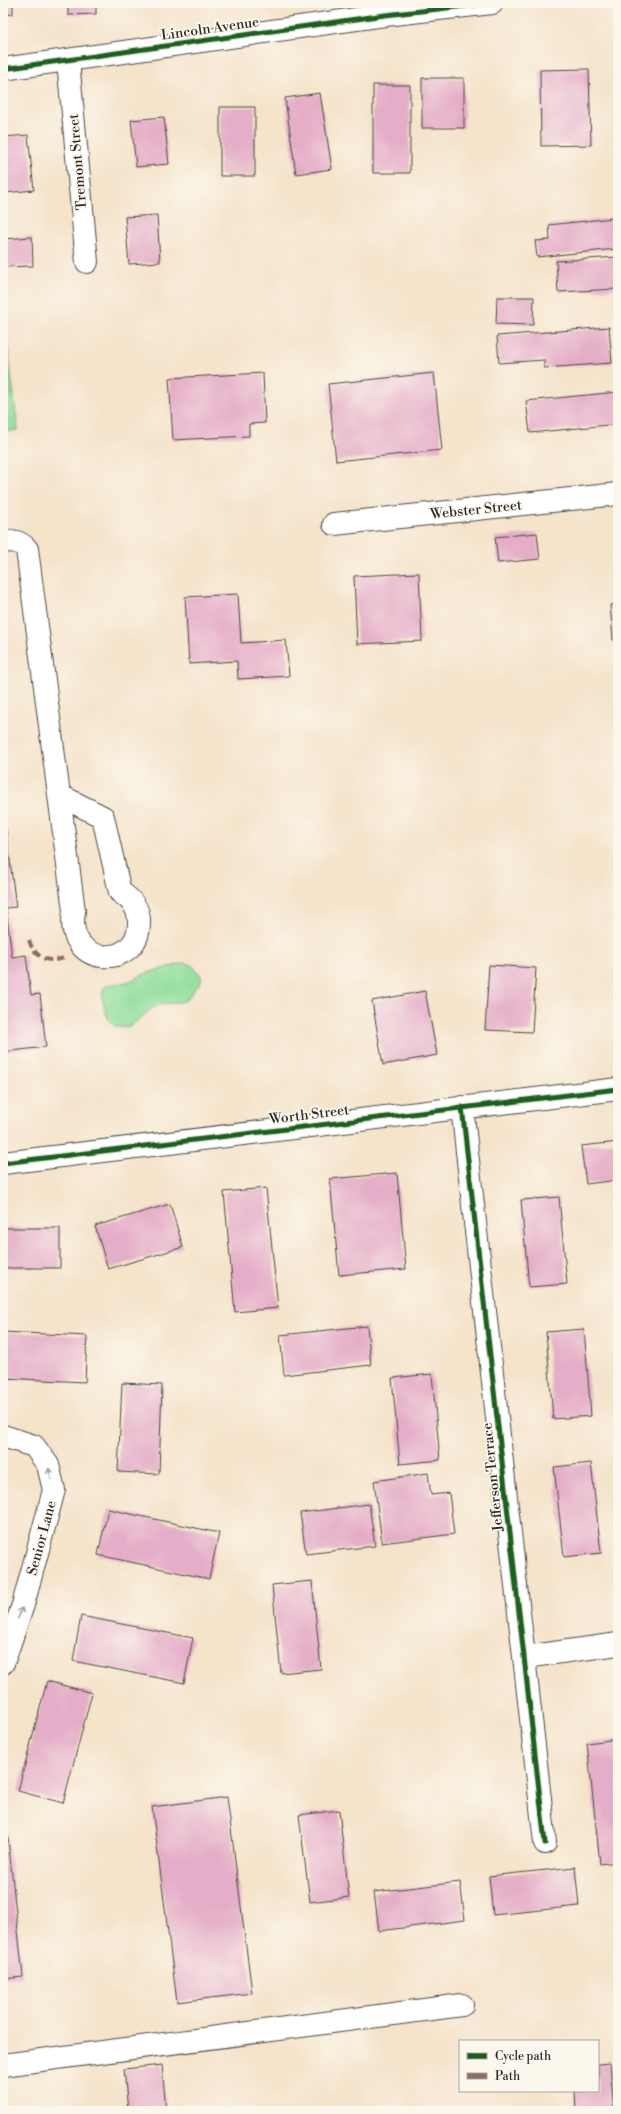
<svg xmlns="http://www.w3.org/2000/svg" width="621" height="2114" font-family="'Libre Bodoni',serif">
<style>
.green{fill:#91de9b;stroke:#5e8463}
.building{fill:#e5aec8}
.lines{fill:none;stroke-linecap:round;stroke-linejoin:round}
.minor-casing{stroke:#494743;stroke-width:24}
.minor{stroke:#fff;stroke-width:22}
.quiet{stroke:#8d6e63;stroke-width:4;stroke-dasharray:8 4;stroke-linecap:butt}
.cycleway-casing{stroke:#fbf7ec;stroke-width:8}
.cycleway{stroke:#1b5e20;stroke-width:5}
.oneway{stroke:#a0a0a0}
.labels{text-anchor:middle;stroke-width:3.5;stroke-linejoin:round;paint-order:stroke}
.street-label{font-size:14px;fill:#2b2b2b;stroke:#fbf7ec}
</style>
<rect width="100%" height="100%" fill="#fbf7ec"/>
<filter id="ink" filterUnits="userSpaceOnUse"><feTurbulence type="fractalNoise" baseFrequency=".025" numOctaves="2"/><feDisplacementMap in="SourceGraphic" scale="8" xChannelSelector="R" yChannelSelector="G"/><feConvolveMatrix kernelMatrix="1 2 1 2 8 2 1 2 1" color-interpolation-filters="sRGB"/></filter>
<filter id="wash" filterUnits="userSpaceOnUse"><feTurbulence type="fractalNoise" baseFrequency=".012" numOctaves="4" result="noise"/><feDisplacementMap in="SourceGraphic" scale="16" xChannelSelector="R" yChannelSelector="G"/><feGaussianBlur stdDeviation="0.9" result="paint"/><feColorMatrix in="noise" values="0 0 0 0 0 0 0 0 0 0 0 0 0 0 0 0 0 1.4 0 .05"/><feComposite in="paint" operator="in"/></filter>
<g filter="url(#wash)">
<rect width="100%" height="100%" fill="#f5e3ca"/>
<path class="green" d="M3,334H6L18,430L3,432Z
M185,963C190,964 192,965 195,969C205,978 202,981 194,990C191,993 189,997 186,1000C181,1004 165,1002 156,1006C146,1011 136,1025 126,1027C106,1032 102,1002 103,989L107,985L127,982L150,972Z"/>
<g id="blocks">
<path class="building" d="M3,3H13V14L3,15Z
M68,3H96V14L68,15Z
M589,69L591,145L541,146L540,70Z
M422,78H464V128H422Z
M373,85H410V173H373Z
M320,93L332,169L296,174L285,98Z
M220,107H255V176H220Z
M164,117L169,164L136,167L131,120Z
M28,135L34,190L3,193V137Z
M157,215L160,262L129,264L125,217Z
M613,218L616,249L537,257L535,241L550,240L549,225Z
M32,237L33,266L3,267V239Z
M618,257V289L558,292L556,261Z
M497,297H534L533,325L496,324Z
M609,327L612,363L544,368V360L499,363L497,336Z
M263,373L265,423L249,424V436L173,440L169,378Z
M434,373L442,450L336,461L328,384Z
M618,392V424L530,433L526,401Z
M537,533L540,559L498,563L495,537Z
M419,573L422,641L357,644L354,576Z
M238,594L241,643L286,640L289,676L238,679L237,661L189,664L185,597Z
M618,604V640H613L610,605Z
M3,807L16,907L6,908L12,957L26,955L31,995L40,994L46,1047L3,1052Z
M489,965L536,968L532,1032L485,1030Z
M425,991L437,1055L383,1065L372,1001Z
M618,1142V1180L586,1184L581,1146Z
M397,1173L406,1269L339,1275L330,1179Z
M266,1188L278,1308L235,1312L224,1192Z
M559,1197L567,1284L529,1287L521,1200Z
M170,1204L183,1247L108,1269L95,1226Z
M3,1228H60V1268H3Z
M367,1326L371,1365L284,1375L280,1335Z
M584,1329L591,1416L553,1419L546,1332Z
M3,1332L87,1336L85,1382L3,1378Z
M432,1374L440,1460L400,1464L392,1378Z
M122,1383L162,1385L159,1474L118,1472Z
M591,1463L601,1553L564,1557L554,1467Z
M428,1473L431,1495L449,1493L454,1534L382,1543L374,1481Z
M369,1504L375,1546L306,1554L300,1513Z
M108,1509L219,1533L209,1579L98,1555Z
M312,1581L321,1669L281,1673L272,1585Z
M81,1616L193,1638L184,1683L73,1661Z
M47,1681L92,1693L63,1803L18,1791Z
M618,1739V1862L600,1864L587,1743Z
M227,1797L252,1993L177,2002L152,1807Z
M339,1810L349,1897L310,1902L299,1815Z
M6,1820L23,1977L3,1979V1821Z
M575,1867L579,1906L493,1915L489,1876Z
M460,1882L465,1920L379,1931L374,1892Z
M610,2063L614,2111H576L575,2091H598V2064Z
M162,2065L166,2111H128L124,2069Z"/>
</g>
</g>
<g filter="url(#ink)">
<use href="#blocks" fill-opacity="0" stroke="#494743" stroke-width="1"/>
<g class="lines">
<defs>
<path id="minor" d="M68,61L87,262
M3,69L385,15L492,3
M334,524L618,494
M3,542C13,540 19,541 27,549L59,795
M59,795L103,817L120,892C132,900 140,909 139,924C138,970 64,968 74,911Z
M462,1107L545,1843
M3,1163L618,1089
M3,1436L34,1446L48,1465L54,1490L23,1605L3,1663
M525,1657L618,1644
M3,2065L462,2005"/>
</defs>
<use href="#minor" class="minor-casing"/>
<use href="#minor" class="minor"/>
<path class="quiet" d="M29,940C34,957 49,965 66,957"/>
<defs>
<path id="cycleway" d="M3,69L385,15L492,3
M462,1107L545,1843
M3,1163L618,1089"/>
</defs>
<use href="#cycleway" class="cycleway-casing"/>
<use href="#cycleway" class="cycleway"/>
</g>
<defs><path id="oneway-shaft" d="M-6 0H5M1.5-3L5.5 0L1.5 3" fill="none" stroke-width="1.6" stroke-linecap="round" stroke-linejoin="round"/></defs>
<g class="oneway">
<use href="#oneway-shaft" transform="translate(50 1474) rotate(-102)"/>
<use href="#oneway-shaft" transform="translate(20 1613) rotate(-71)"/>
</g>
</g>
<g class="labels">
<g class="street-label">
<text transform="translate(210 28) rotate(-8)" y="5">Lincoln Avenue</text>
<text transform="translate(77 162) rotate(-95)" y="5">Tremont Street</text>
<text transform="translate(476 509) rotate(-6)" y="5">Webster Street</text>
<text transform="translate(309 1114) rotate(-7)" y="5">Worth Street</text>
<text transform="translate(492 1477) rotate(-96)" y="5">Jefferson Terrace</text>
<text transform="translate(41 1538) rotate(-75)" y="5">Senior Lane</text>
</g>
</g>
<rect width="621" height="2114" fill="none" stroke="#fbf7ec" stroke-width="16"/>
<rect x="459" y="2040" width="140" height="52" fill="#fbf7ec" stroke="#a8a59f"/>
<rect x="467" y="2053" width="20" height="6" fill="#1b5e20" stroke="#a8a59f"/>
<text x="495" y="2060" font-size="12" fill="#2b2b2b">Cycle path</text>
<rect x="467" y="2073" width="20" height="6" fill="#8d6e63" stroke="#a8a59f"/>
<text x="495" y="2080" font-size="12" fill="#2b2b2b">Path</text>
</svg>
